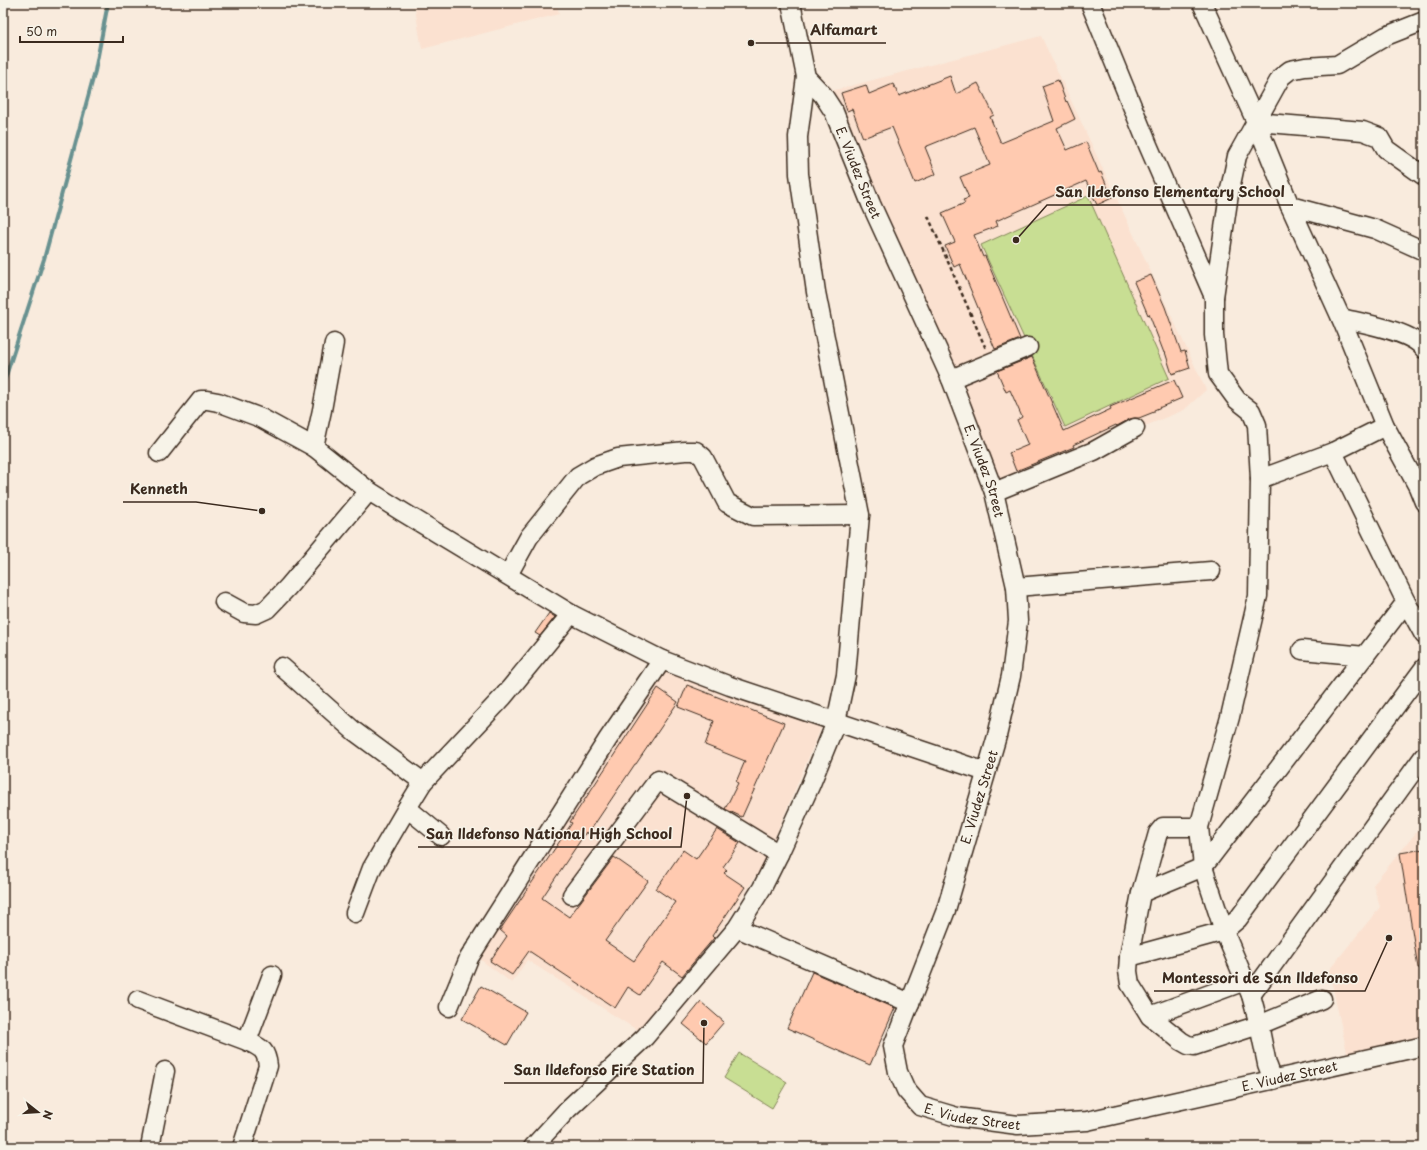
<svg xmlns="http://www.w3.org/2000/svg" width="1427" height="1150" font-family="'Playpen Sans',sans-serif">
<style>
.built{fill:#fbe1d0}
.green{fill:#c8de93;stroke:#828458}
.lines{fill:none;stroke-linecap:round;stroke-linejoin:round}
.stream{stroke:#679190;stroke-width:4}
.building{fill:#ffcab0;stroke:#3b2a1e}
.minor-casing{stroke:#3b2a1e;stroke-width:21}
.path{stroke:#3b2a1e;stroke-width:2.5;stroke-dasharray:4 3;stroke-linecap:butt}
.minor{stroke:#f7f3e8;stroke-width:18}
.labels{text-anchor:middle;stroke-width:3;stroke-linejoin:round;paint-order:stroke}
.street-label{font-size:13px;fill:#3b2a1e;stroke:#f7f3e8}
.leader{fill:none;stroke:#3b2a1e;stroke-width:1.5}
.callout-dot{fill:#3b2a1e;stroke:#f7f3e8;stroke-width:1.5}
.callout-label{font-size:14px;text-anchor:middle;font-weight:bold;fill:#3b2a1e;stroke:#f7f3e8;stroke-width:3;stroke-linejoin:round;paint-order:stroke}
</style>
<rect width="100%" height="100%" fill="#f9ebdd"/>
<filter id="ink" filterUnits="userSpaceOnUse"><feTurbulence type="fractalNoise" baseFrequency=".025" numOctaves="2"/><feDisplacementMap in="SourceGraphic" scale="8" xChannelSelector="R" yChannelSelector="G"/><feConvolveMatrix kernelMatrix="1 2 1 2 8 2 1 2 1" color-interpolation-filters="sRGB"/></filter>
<g filter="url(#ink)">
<path class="built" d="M414,3H557L559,14L422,49Z
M1041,36L1206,390L1184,410L1003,484L831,91Z
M665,669L821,728L764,863L688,981L637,1030L527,960L512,983L477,957Z
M1424,823V1040L1348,1057L1329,970L1380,907L1373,885Z"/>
<path class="green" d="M1088,196L1169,378L1065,427L981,245Z
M739,1053L787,1082L772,1108L724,1078Z"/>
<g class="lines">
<path class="stream" d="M3,385L44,259L95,71L108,3"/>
</g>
<path class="building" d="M950,76L956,94L978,83L994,115L990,117L1001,143L1054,121L1042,86L1058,80L1066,102L1067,101L1075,119L1057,128L1067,150L1086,142L1099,173L1101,172L1112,198L1097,205L1086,181L996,221L998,226L974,235L983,257L985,256L1020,339L995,349L960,264L954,267L945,246L955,242L942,213L965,203L963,200L969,198L960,177L990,165L974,127L925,147L936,174L915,183L892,127L863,138L852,109L847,111L841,93L866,85L869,94L893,84L899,96Z
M1151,275L1165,307L1181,352L1185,351L1190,368L1172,374L1165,352L1164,353L1149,314L1148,315L1134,282Z
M1032,357L1064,431L1111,409L1110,407L1174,380L1182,398L1154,410V412L1139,418H1135L1130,419L1117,426L1116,425L1073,445L1074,447L1016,471L1009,453L1028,445L1017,420L1022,417L1010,390L1006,392L997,371Z
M549,613L555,617L540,636L535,633Z
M687,685L784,723L742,817L725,809L738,783L736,782L745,761L705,745L714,721L678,707Z
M658,688L678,702L636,764H635L588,834L586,832L542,898L569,917L614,857L648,881L605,941L634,961L675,902L656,889L683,850L696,859L717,829L740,843L723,867L727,870L724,873L745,887L712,936L714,938L682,976L663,962L640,995L628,987L615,1008L529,951L512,975L490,961L507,936L500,930L572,823L570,822Z
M1424,849V968H1418L1400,853Z
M812,972L895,1008L870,1065L787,1028Z
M481,986L526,1012L507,1045L462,1019Z
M701,1002L724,1022L706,1043L683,1024Z"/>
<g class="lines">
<defs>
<g id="minor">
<path id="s1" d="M791,3L806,77L823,95L834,112L871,204L951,379L994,492L1016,587L1018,621L1011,676L997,736L946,910L893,1046L898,1072L906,1090L920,1106L957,1117L1018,1125L1087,1121L1424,1046"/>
<path d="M1090,3L1148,145L1214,297V335L1218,374L1237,400L1251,411L1257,425L1260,479L1258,596L1230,717L1199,827L1203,867L1224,931L1251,995L1259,1025L1267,1064L1273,1080"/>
<path d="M1202,3L1256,122L1290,206L1341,318L1385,426L1418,487L1424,502"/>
<path d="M1256,122L1363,131L1379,137L1386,149L1424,176"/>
<path d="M1290,206L1375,229L1424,251"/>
<path d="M1214,297L1229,194L1237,156L1281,77L1290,70L1305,67L1337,65L1386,36L1424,21"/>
<path d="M1341,318C1361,323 1413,331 1424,349"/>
<path d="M951,379L1028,347"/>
<path d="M314,447L322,410L334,343"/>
<path d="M1333,452L1406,602L1424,635"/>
<path d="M159,453L201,400H207L218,402L261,418L314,447L369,491L401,511L571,614L662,660L730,686L986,772"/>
<path d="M1260,479L1333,452L1385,426"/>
<path d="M994,492L1094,451L1135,428"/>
<path d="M508,575L529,537L578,476L595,466L618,458L685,451H696L703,457L727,503L753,516L860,515"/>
<path d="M1016,587L1211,571"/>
<path d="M224,602L244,613L256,614L267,609L288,587L369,491"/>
<path d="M1302,650L1365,656"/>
<path d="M282,667L354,731L423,782"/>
<path d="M407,808L441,836"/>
<path d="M1199,827H1163L1158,833L1141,893L1129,957L1128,971L1130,984L1150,1016L1181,1041L1188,1045L1194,1046L1259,1025L1322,999"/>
<path d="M1141,893L1203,867L1406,602"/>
<path d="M572,895L658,780L779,854"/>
<path d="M355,913L372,868L407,808L423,782L503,697L571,614"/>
<path d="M737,928L910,1003"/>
<path d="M1129,957L1224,931L1238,919L1424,668"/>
<path d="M1251,995L1424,756"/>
<path d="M138,1000L247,1041"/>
<path d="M449,1007L469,958L608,739L662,660"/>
<path d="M1150,1016L1245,981"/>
<path d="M150,1147L165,1071"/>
<path d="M242,1147L268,1066C266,1049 261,1048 247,1041L272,975"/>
<path d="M533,1147L568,1109L645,1037L737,928L762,888L779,854L810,786L836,722L846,675L860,515L816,292L799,174L798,137L806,77"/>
</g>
</defs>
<use href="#minor" class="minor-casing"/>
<path class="path" d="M928,216L986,349"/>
<use href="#minor" class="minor"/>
</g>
</g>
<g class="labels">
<g class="street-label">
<text dy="5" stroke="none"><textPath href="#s1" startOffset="186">E. Viudez Street</textPath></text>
<text dy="5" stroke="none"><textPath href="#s1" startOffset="510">E. Viudez Street</textPath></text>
<text transform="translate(979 797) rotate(-73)" y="5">E. Viudez Street</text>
<text dy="5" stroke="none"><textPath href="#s1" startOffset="1553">E. Viudez Street</textPath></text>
<text dy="5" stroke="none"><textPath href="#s1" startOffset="1230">E. Viudez Street</textPath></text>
</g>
</g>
<path class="leader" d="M751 43L802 43H886M1016 240L1047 205H1293M262 511L196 502H123M687 796L681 847H418M1389 938L1365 991H1154M704 1023L703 1083H504"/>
<g class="callout-dot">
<circle cx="751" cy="43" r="4"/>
<circle cx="1016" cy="240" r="4"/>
<circle cx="262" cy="511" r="4"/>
<circle cx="687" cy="796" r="4"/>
<circle cx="1389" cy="938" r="4"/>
<circle cx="704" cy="1023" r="4"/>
</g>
<g class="callout-label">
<text x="844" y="35">Alfamart</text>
<text x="1170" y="197">San Ildefonso Elementary School</text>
<text x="159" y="494">Kenneth</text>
<text x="549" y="839">San Ildefonso National High School</text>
<text x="1260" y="983">Montessori de San Ildefonso</text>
<text x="604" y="1075">San Ildefonso Fire Station</text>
</g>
<rect width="1427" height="1150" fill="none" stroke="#f7f3e8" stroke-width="16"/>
<rect x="8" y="8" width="1411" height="1134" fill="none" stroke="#3b2a1e" stroke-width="1.5" filter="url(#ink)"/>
<g transform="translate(38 1112) rotate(107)" stroke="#f7f3e8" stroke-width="3" paint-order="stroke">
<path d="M0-3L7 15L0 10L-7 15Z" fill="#3b2a1e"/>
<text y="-6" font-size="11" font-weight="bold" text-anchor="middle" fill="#3b2a1e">N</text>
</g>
<path d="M20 36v6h103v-6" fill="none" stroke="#3b2a1e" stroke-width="2"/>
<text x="26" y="36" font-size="12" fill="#3b2a1e" stroke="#f7f3e8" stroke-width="3" paint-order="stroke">50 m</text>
</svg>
